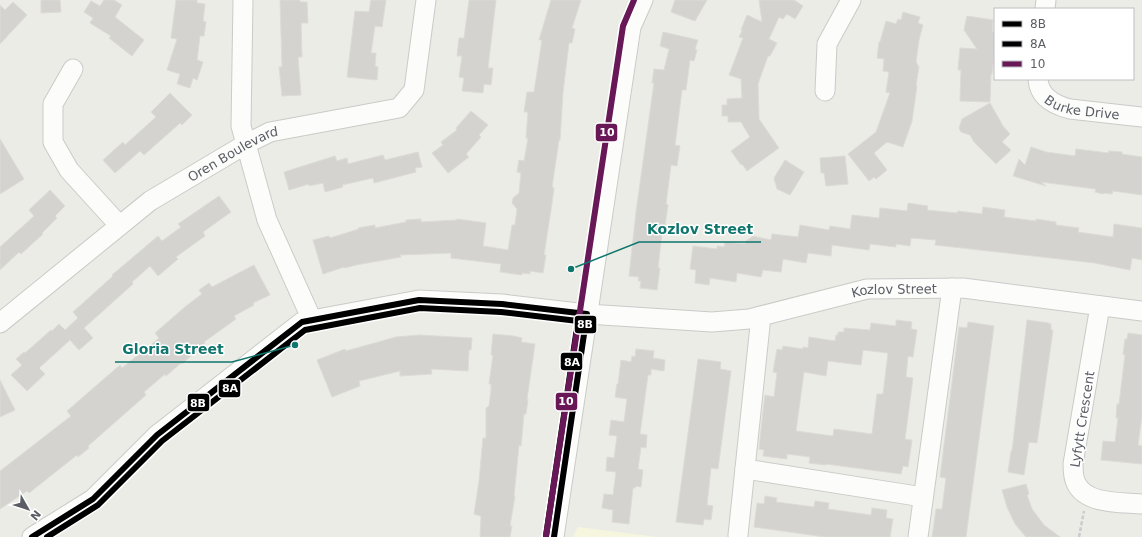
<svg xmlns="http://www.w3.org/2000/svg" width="1142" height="537" font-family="'DejaVu Sans',sans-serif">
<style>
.commercial{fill:#f6f6de}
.building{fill:#d4d3d0;stroke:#dcdbd5;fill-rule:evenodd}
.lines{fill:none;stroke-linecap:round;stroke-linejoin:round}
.minor-casing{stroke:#cacac9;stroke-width:21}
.path{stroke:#c8cdcb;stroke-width:2.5;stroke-dasharray:4 2;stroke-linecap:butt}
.minor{stroke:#fcfcfb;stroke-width:19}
.bus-1-casing{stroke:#fff;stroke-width:9}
.bus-2-casing{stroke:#fff;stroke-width:9}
.bus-3-casing{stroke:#fff;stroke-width:9}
.bus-1{stroke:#000;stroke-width:6}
.bus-2{stroke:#000;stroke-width:6}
.bus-3{stroke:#681757;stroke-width:6}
.labels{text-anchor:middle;stroke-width:3;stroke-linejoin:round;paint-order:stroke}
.street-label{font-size:13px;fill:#5b5d65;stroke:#fff}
.leader{fill:none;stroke:#0f766e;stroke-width:1.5}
.callout-dot{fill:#0f766e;stroke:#fff;stroke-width:1.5}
.callout-label{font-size:14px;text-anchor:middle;font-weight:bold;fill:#0f766e;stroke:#fff;stroke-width:3;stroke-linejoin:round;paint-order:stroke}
.line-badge{stroke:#fff;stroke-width:1.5}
.badge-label{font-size:11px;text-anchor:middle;font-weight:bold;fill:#fff}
</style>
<rect width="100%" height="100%" fill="#ecece6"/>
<path class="commercial" d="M578,527L657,537H573Z"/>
<path class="building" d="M41,0H60L61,12L41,13Z
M104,0H114L122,5L115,17L144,40L132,56L109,38L111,36L90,23L93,18L84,12L91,1L100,6Z
M176,0H197V3L205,4L203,21L206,22L204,36H200L197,60L203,62L197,80L193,78L190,88L177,84L180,74L167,70L177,39L171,38Z
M280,0H300V2H307L308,23H301L302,57H298L301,95L282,96L279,67H282Z
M371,0H386L382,27L375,26L371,53H376L375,66L378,67L377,80L347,77L355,11L369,12Z
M469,0H496L488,68H493L491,85L484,84L483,93L462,91L464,78L459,77L462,56H457L459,38H464Z
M551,0H581L572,28L575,29L572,43H569L563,92L560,140H559L552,187L554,188L552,203L544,255H546L543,273L530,271V274L522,273V275L500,272L501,264L451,258V253L400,255L401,257L356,265L345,268L344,267L323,274L313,240L329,236L330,238L359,229L358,228L375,225V228L406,222V220L421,219V222L457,220V219L486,223L483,246L508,250L512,225H515L517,209L512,203L513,198L519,193L521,173L517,172L519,160L524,161L528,138H526L528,112H524L527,92H534L542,40H539Z
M675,0H707L695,21L671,12Z
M759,0H794L803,6L795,19L787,14L783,19L779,17L769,39L777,43L770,56H768L758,84L759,119L779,148L747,171L742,164L741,165L731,151L750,137L741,122H728V116H722V105H727V99L742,98L741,79L729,75L743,38L739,37L742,31L741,30L747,15L762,22Z
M13,2L27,15L0,44V5L5,10Z
M903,12L920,17L918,23L923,25L919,40L916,62L919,67L916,85L917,86L912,121L903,147L887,142L874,153L887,170L876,179L874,177L869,181L848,154L876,132L890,93L886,92L889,72L883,71L884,59L877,58L879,42H880L886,21L896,24L898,19L901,20Z
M967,16L993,20L992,32H995V48L992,74H991L990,102L960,101L961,70H958L960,48L977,49L964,30Z
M663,32L698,40L695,49L697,50L694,61L690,60L686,90H682L675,145L680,146L677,166L671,165L666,204L668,205L665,226L663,225L658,268H660L657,290L640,288L641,281H638L639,277L629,276L636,212L654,83H652L654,69L664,70L669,49L660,46Z
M170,93L192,115L182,125L180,123L144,155L140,151L115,173L103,160L123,142L125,145L156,117L151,112Z
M990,103L1003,126L1010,134L1002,142L1011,150L996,164L974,142L970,135L961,132L959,128L962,119Z
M471,111L488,125L479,135L481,137L466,154L469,157L448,173L432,153L443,145L441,142L457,130L456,128Z
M0,139L24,179L0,194Z
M1031,147L1046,152L1075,156L1076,149L1108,153L1109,151L1122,152V154L1142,157V195L1113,191L1112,194L1104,193L1103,194L1095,192L1096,189L1041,182L1046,186L1013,176L1019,159L1025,165Z
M418,152L422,167L415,168L416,172L374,183L373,178L342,185L343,187L325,192L323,183L309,186V184L289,190L284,172L335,156L337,161L347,158L348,164L383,155L385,160Z
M845,156L848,184L826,186L824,173H821L820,158Z
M785,160L804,172L790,195L777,189L774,178Z
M50,190L65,206L55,216L57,218L42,233L43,234L21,254L19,252L0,270V247L34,216L29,210Z
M219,196L231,212L203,232L205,236L176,257L178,259L158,276L150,266L132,282L133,284L84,328L93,338L79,350L70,340L39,368L45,374L27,391L11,375L22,365L16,359L24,352L25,353L51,330L52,331L59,324L65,330L78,318L73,312L113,276L112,275L158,236L162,241L181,227L178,224Z
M908,203L928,206L927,210L957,213L958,211L982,214L983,207L1005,210L1004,217L1036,221V219L1056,222V225L1079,228L1078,232L1113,237L1114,224L1142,228V260L1132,258L1130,270L1095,263L935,245L936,240L911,238L910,246L896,244V247L870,244L869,250L832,245L831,256L808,253L806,263L783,259L781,272L763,270L761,277L737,273L736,282L710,278L709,285L695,283L696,270L690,269L693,246L717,249V246L724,247L725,242L745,244L746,241L753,236L771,240L772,234L798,237L800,225L829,230L830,226L850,229L852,215L879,218L880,208L907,211Z
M254,265L270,295L253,303L254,305L234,316L236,319L204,342L205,343L182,364L181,363L166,376L165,374L144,392L146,395L88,446L89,448L78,457L77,455L29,493L27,491L0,509V471L71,416L67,411L120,365L122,368L159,338L155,333L186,306L202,294L199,290L209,283L212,287Z
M896,320L912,322L911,329L917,330L913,357L908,356L906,377L913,378L905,439L912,440L908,467L903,466L901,474L826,464V465L809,463L810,457L787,454V459L763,456L764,450L759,449L763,411L765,395L774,397L777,373L773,372L777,349L782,350L783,346L803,349V347L808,348L809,337L835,341L836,335H838V332H844V328L870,330L871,323L896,326ZM863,350L888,353L883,394H877L872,434L834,429L833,436L796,431L804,372L826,376L828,361L861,365Z
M1027,320L1049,323V324H1051V330H1053L1037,443L1029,442L1024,475L1008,472L1011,451H1012Z
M968,322L994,326L966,537H932L936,509H942L946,478L940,477L959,327L967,328Z
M1128,333L1142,335V416L1138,445L1142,446V464L1101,460L1103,441L1115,442L1118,418H1116L1117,404H1119L1125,355L1123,354L1125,339H1127Z
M493,334L514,336L522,338L521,342L535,344L527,399H528L526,414H524L521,446L519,445L514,496H515L510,526H512L510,537H480L481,516L474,514L479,481L483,438H486V408L489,406L491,390V384H489L493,355H491Z
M419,335L472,338L471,350H469L468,371L431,369L432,374L400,376V371L359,381L360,386L332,397L317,360L345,349L346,351L396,337Z
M636,349L654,351L653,358L665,360L664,371L651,369V375H648L640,434L647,435L646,448L641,447L638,469L643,470L641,487L636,486L635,488H633L629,524L612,522L613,510L602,508L604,494L613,495L616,472L606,471L607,457L614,458L617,436L609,435L611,420L624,422L627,399L615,397L617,384H618L621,360L631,362L632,356L635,357Z
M698,359L721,362L720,369L731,371L718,469L711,468L707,505L713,506L711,520L704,519L703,525L676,522Z
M0,380L15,410L0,417Z
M1026,484L1029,494L1027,495L1032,509L1044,525L1060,537H1026L1015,524L1007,507L1002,490Z
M765,496L777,498L776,502L814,507L815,501L829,503L828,509L871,515L872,508L887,510L886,518L893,519L890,537H825L754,527L757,503L764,504Z"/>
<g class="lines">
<defs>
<g id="minor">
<path d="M243,0L241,126L267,220L312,320"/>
<path d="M1045,9L1046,0"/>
<path d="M73,69L53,104V142L69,170L119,225"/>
<path id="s1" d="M1038,79C1039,97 1054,105 1070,109L1142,117"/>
<path d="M825,91L827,44L851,0"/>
<path d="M1100,306L1073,464C1073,470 1073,477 1076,483C1086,505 1122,502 1142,504"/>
<path id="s2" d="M0,323L150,201L246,144L270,132L399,108L414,90L426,0"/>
<path d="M745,469L923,497"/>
<path d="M738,535L761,316"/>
<path id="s3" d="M32,537L93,499L157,435L302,322L312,320L419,300L502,304L587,314L712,322L749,319L867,289L963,288L1142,311"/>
<path d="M554,537L631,27L643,0"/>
<path d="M918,537L952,288"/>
</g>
</defs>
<use href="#minor" class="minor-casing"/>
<path class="path" d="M1079,537L1084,511"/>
<use href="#minor" class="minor"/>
<defs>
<path id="bus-1" d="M32,537L93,499L157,435L302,322L419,300L502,304L587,314L554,537"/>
<path id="bus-2" d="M47,537L98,505L162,441L305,330L420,308L501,312L578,321L546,536"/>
<path id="bus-3" d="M546,536L623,26L634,0"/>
</defs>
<use href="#bus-1" class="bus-1-casing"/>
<use href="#bus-2" class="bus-2-casing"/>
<use href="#bus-3" class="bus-3-casing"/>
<use href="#bus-1" class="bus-1"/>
<use href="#bus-2" class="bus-2"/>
<use href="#bus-3" class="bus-3"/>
</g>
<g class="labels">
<g class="street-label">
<text dy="5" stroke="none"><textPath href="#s1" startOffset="59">Burke Drive</textPath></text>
<text dy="5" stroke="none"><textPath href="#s2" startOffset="289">Oren Boulevard</textPath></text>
<text dy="5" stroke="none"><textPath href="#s3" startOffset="945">Kozlov Street</textPath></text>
<text transform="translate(1082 419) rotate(-81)" y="5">Lyfytt Crescent</text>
</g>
</g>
<path class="leader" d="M571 269L639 242H761M295 345L232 362H115"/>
<g class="callout-dot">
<circle cx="571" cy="269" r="4"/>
<circle cx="295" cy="345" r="4"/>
</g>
<g class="callout-label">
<text x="700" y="234">Kozlov Street</text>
<text x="173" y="354">Gloria Street</text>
</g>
<g class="line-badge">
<rect x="595" y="123" width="23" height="19" rx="4" fill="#681757"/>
<rect x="574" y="315" width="23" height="19" rx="4" fill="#000"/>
<rect x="560" y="352" width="23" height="19" rx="4" fill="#000"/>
<rect x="218" y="379" width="23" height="19" rx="4" fill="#000"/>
<rect x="555" y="392" width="23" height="19" rx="4" fill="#681757"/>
<rect x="187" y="393" width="23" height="19" rx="4" fill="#000"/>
</g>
<g class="badge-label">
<text x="607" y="136">10</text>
<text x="585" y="328">8B</text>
<text x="572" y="366">8A</text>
<text x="230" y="392">8A</text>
<text x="566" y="405">10</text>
<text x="198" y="407">8B</text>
</g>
<rect x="994" y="8" width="140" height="72" fill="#ffffff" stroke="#bdbec1"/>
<rect x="1002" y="21" width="20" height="6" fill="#000000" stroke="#bdbec1"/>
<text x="1030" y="28" font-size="12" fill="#5b5d65">8B</text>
<rect x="1002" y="41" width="20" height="6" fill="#000000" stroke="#bdbec1"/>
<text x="1030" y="48" font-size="12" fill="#5b5d65">8A</text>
<rect x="1002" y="61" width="20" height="6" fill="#681757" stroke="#bdbec1"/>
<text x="1030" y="68" font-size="12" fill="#5b5d65">10</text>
<g transform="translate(28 509) rotate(129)" stroke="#ffffff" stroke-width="3" paint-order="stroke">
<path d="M0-3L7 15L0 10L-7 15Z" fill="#5b5d65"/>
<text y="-6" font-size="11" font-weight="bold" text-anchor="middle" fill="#5b5d65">N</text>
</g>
</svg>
